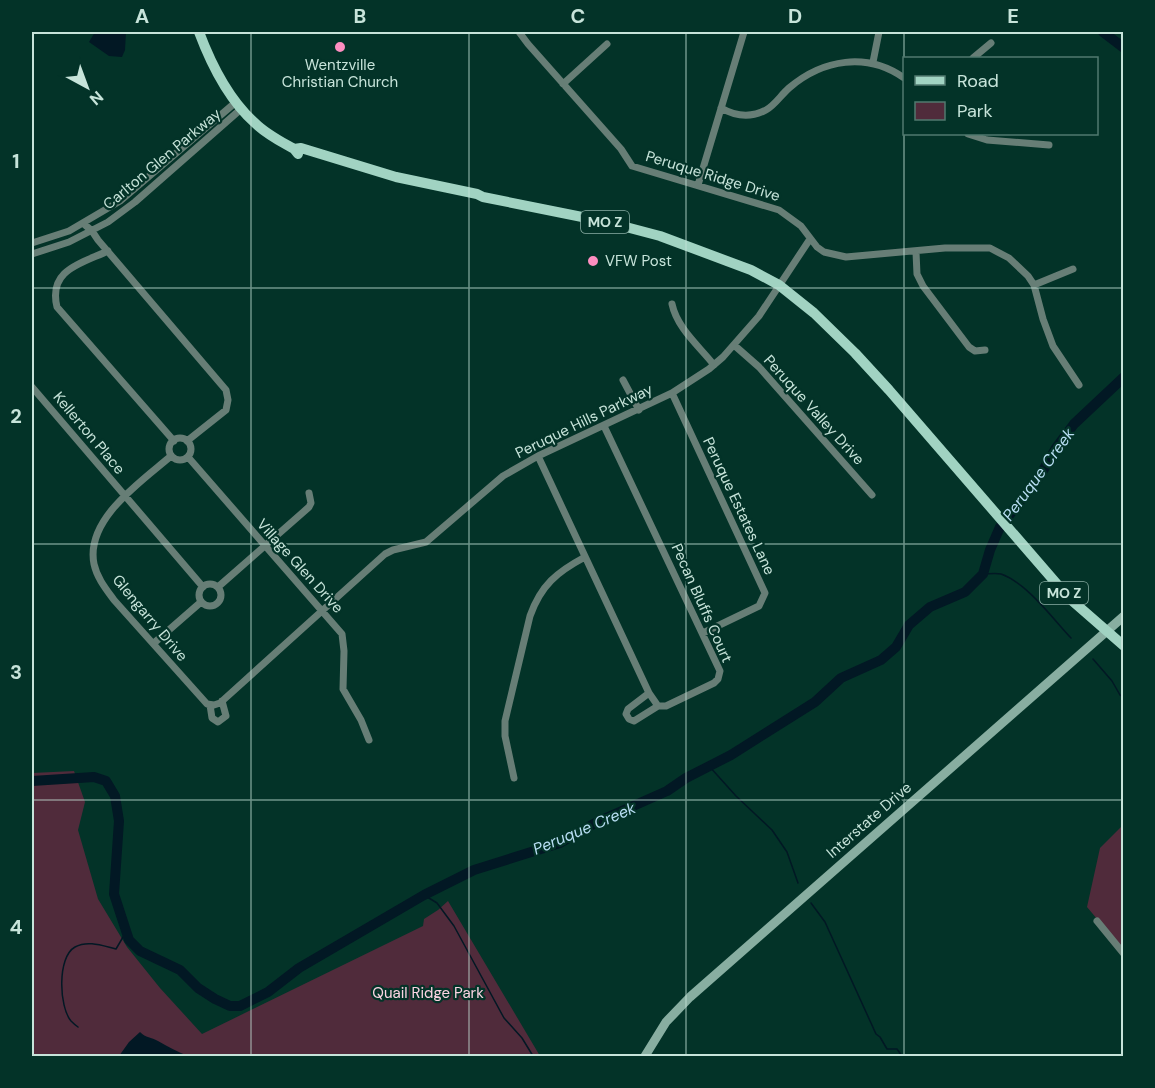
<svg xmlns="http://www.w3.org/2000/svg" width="1155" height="1088" font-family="'DM Sans',sans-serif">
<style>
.green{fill:#502b3b}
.water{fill:#021824}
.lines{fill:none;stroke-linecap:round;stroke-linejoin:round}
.stream{stroke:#021824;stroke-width:1.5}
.river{stroke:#021824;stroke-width:10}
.street{stroke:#677e76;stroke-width:7}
.secondary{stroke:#88aea1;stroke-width:9}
.primary{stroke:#a1d3c2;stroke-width:10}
.grid{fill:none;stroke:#c7e4da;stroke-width:1.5;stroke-opacity:0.55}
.poi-dot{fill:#fd8ec0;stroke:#033328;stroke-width:2}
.labels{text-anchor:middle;stroke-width:4.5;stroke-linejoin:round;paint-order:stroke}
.shield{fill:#033328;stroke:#8cafa5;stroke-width:1.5}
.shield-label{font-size:14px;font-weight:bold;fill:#c7e4da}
.poi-label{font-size:15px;fill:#c7e4da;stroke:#033328}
.street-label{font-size:15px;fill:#c7e4da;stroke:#033328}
.park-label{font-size:15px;fill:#fcd4e3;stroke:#033328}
.water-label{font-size:16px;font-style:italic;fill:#b8def3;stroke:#033328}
.neatline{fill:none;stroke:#c7e4da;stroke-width:2}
.grid-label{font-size:20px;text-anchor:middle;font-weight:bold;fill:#c7e4da}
</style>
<rect width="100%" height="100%" fill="#033328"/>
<path class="green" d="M74,771L85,802L78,830L98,899L127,947L160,988L202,1034L423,926L424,919L438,910L448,901L540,1056H32V773Z
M1123,825V950L1087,907L1100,848Z"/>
<path class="water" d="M95,32H126L125,50L122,57L109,56L89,42Z
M140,1032C146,1038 151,1037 158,1041C167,1046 178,1052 188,1056H119L129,1042Z"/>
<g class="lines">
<path class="stream" d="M983,574C988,574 996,573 1001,574C1027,583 1053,619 1071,638
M1093,659L1112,681L1120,695L1124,697
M709,766L736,796L772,830L787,852L798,883
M424,895L437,903L454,926L504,1018L522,1038L533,1056
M811,903L825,922L876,1034L880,1037L887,1049H897L902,1056
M78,1027C75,1025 73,1023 71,1021C59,1007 57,957 75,947C88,940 103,946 116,949L126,932"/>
<path class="river" d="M1103,32L1124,48
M32,781L94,777L106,781L115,796L119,821L114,894L129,940L140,951L180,970L198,988L215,999L230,1006H240L268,992L299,968L424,895L474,870L560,843L597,822L667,791L686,778L731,755L815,702L841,678L881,660L896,647L909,625L930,607L965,592L983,574L990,550L1000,527L1041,474L1056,448L1074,424L1124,377"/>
<path class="street" d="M519,32L528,44L621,149L632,166L779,210L801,226L817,247L824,252L846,257L945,248H990L1009,258L1028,276L1034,285L1043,319L1053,346L1079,385
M973,58L991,43
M873,62L879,32
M563,84L607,44
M721,108C735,116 751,118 766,110C775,105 781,95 789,88C823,59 867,52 904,78
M968,134L987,140L1049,145
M698,185L744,32
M84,224L92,231L98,240L226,390L228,400L226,410L187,441
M32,243L69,231L120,201L236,102
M108,251C80,264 48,270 57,307L174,441
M916,252L917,274L923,286L969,347L975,351L985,350
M32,254L69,242L108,222L135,202L241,109
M1034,285L1073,269
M672,304C677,328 699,346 714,365
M734,345L759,367L872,495
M623,380L639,410
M32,387L203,587
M672,393L765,593L759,606L703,633
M169 449a11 11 0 1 1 22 0a11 11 0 1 1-22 0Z
M171,456C142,481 85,519 94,564C97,578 106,589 114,600L207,704L214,705L220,703L385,554L393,550L426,542L503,476L538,456L672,393L709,369L723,357L759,316L810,239
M538,456L649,693L658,706H666L714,683L718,679L720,671L604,426
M188,457L342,634L344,651L343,689L361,720L369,740
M199 595a11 11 0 1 1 22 0a11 11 0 1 1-22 0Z
M218,587L309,507L311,503L309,493
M154,643L201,602
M649,693L628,709L626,714L629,719L634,721L658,706
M210,705L212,718L218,722L226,716L222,701
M514,778L505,736V721L530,616C541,585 557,572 585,557
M1097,921L1124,954"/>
<path class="secondary" d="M645,1056L666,1022L690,997L1124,616"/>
<path class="primary" d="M199,32C211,64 229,100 255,123C266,134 280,141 294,149L298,154
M294,149L301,148L396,177L477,194L483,197L607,222L660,236L751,270L779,285L814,313L855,353L889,390L1069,598L1124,646"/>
</g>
<path class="grid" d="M251,32V1056M469,32V1056M686,32V1056M904,32V1056M32,288H1124M32,544H1124M32,800H1124"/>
<g class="poi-dot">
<circle cx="340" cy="47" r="6"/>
<circle cx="593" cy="261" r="6"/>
</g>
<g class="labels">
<g class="shield">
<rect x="581" y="211" width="48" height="22" rx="4.5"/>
<rect x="1040" y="582" width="48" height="22" rx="4.5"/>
</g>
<g class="shield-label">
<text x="605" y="227">MO Z</text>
<text x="1064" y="598">MO Z</text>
</g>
<g class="poi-label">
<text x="340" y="70">Wentzville<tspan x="340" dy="17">Christian Church</tspan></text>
<text x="605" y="266" text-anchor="start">VFW Post</text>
</g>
<g class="street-label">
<text transform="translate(162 159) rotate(-40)" y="5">Carlton Glen Parkway</text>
<text transform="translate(713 176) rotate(17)" y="5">Peruque Ridge Drive</text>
<text transform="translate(814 410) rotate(48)" y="5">Peruque Valley Drive</text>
<text transform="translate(584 421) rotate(-26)" y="5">Peruque Hills Parkway</text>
<text transform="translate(89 433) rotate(50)" y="5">Kellerton Place</text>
<text transform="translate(739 506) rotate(65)" y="5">Peruque Estates Lane</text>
<text transform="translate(300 566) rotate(48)" y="5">Village Glen Drive</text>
<text transform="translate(702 603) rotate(66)" y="5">Pecan Bluffs Court</text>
<text transform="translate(150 618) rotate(50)" y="5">Glengarry Drive</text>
<text transform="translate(869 820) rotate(-41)" y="5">Interstate Drive</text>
</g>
<g class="park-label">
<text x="428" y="998">Quail Ridge Park</text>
</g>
<g class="water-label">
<text transform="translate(1038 474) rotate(-54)" y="6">Peruque Creek</text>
<text transform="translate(584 828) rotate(-23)" y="6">Peruque Creek</text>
</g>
</g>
<rect width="1155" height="1088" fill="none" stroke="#033328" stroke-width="66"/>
<rect x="903" y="57" width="195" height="78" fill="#033328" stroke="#517a6f" stroke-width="1.5"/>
<rect x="915" y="76" width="30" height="9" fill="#a1d3c2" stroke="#517a6f" stroke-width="1.5"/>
<text x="957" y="87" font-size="18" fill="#c7e4da">Road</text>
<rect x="915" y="102" width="30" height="18" fill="#502b3b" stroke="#517a6f" stroke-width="1.5"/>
<text x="957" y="117" font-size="18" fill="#c7e4da">Park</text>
<g transform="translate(87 87) rotate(139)" stroke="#033328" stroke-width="4.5" paint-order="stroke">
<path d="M0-4.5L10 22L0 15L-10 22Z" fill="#c7e4da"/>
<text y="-9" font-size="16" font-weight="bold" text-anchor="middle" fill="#c7e4da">N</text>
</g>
<rect x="33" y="33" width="1089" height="1022" class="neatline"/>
<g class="grid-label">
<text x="142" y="23">A</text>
<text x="360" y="23">B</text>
<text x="578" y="23">C</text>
<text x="795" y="23">D</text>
<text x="1013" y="23">E</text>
<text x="16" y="168">1</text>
<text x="16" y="423">2</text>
<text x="16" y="679">3</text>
<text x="16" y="934">4</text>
</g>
</svg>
